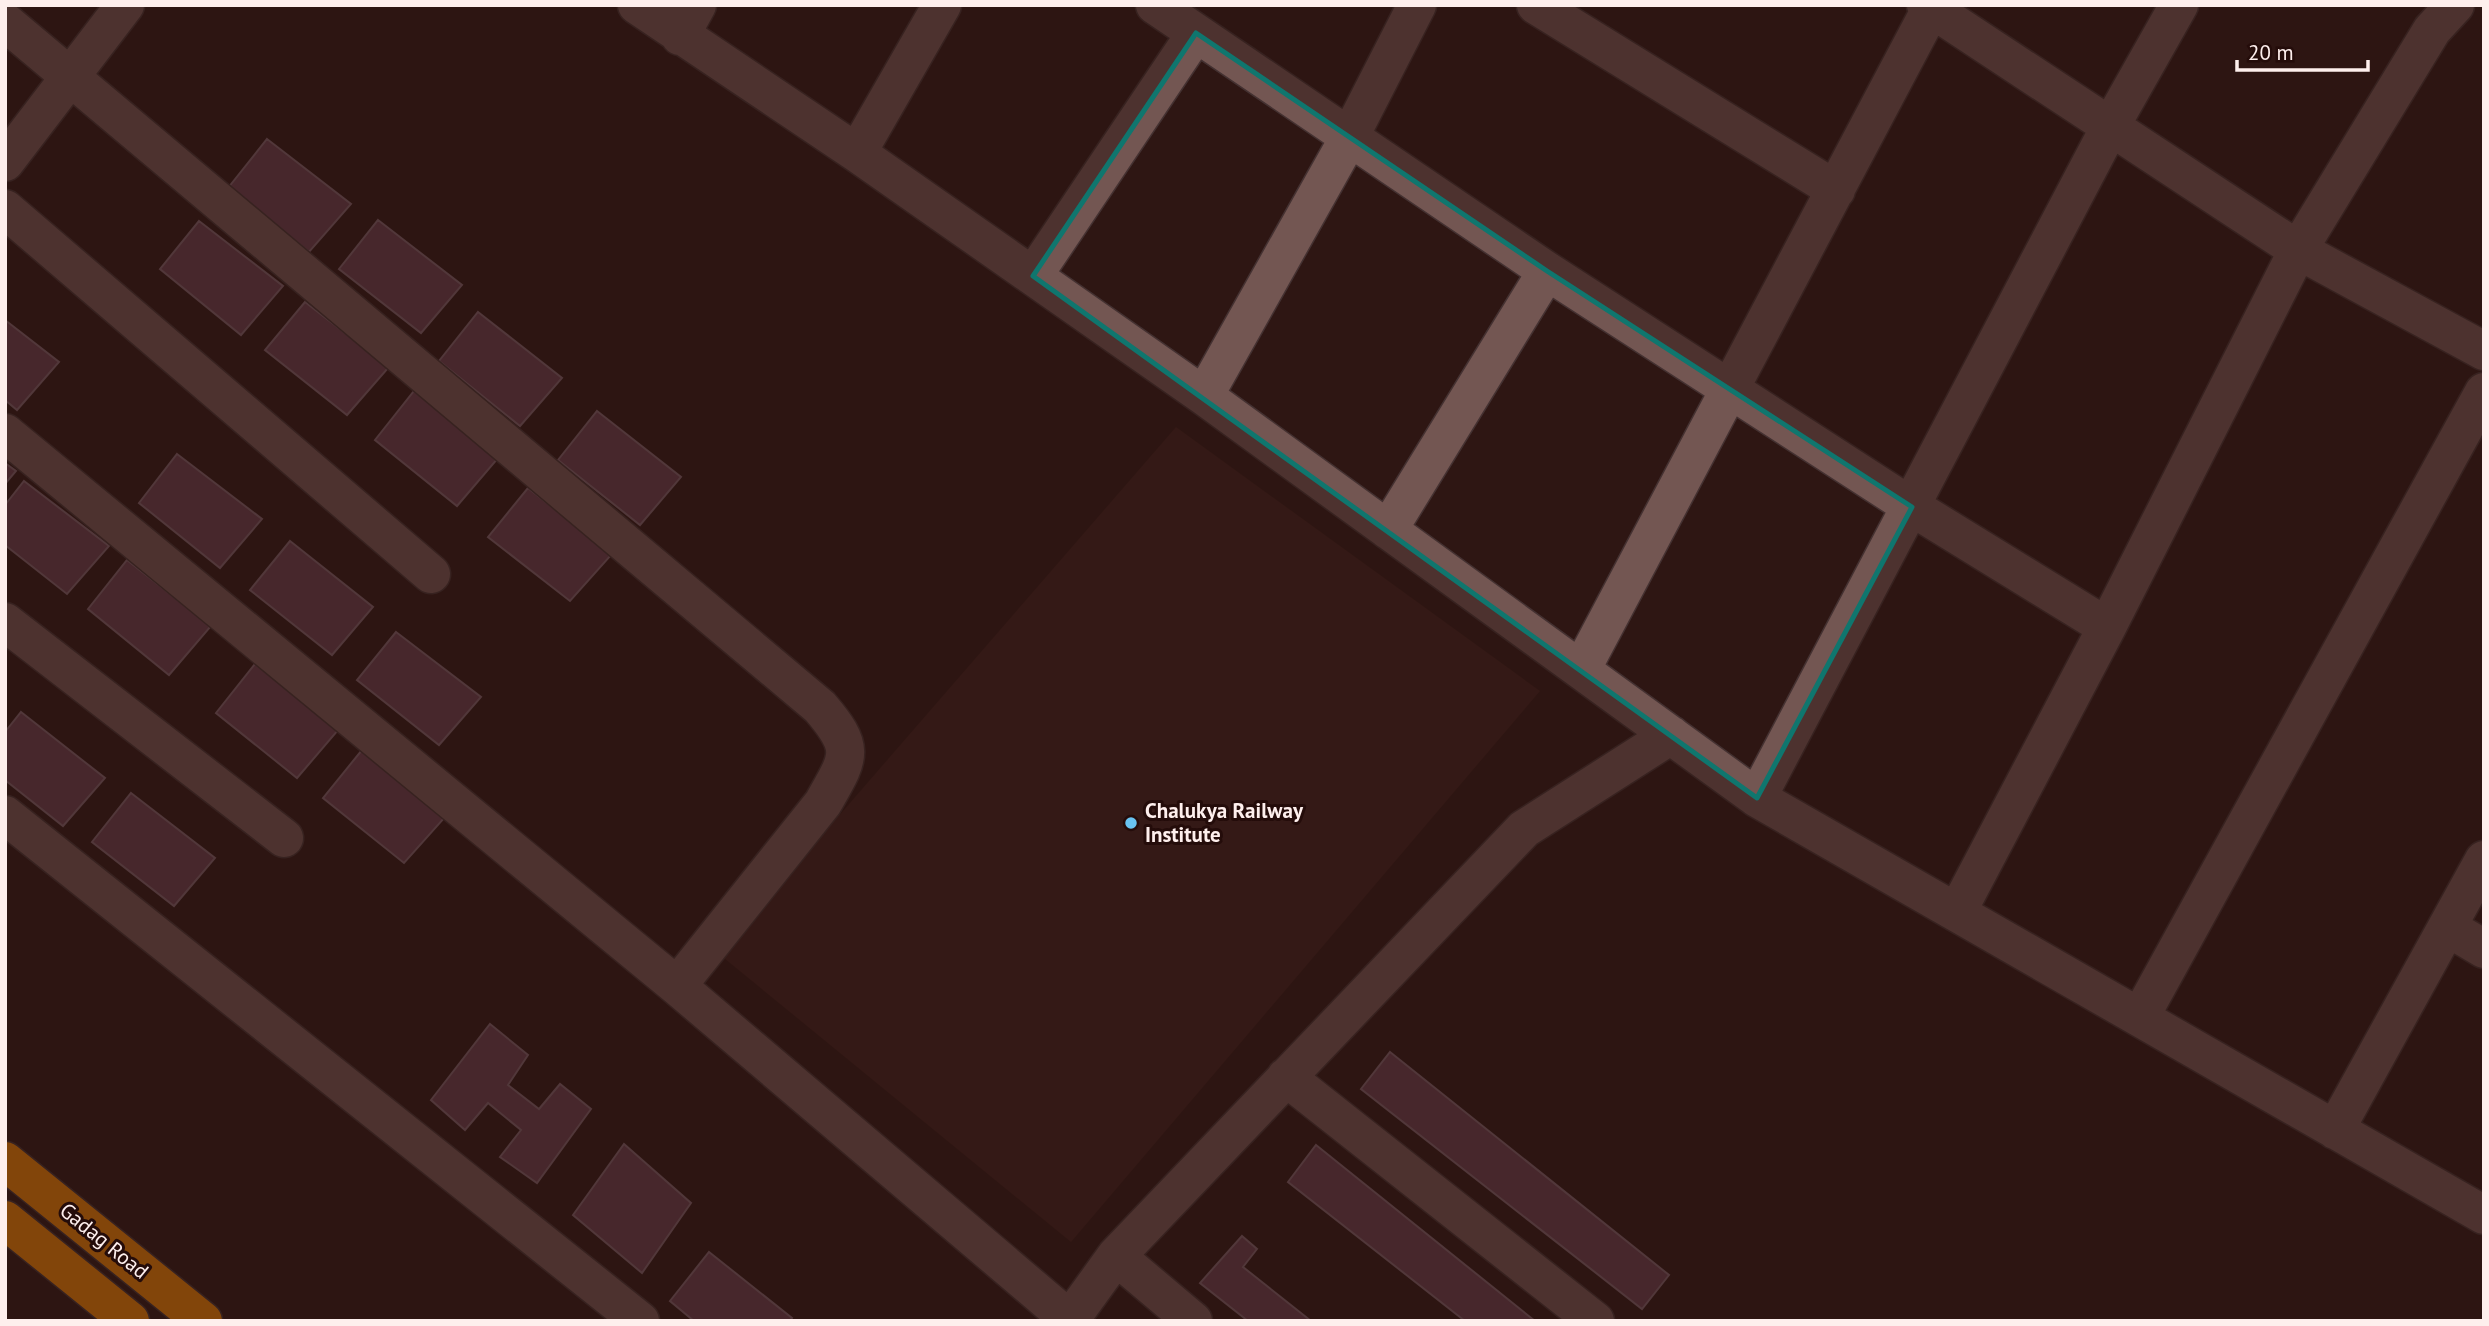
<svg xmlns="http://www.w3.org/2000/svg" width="2489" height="1326" font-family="'PT Sans',sans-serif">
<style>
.built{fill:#3d1e1b}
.building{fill:#663d4c;stroke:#7d606a;stroke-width:2}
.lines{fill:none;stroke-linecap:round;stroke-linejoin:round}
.minor-casing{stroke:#443131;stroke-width:41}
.highway-casing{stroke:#443131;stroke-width:41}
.minor{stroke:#735652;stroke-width:38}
.highway{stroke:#e97f00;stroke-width:38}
.marked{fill:none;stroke:#0f766e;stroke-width:5;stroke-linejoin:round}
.poi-dot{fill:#69c3f1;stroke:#240c0a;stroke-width:2.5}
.labels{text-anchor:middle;stroke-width:6;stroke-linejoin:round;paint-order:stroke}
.poi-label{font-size:21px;font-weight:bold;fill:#feefed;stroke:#240c0a;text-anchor:start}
.street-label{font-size:21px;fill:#feefed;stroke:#240c0a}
</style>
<rect width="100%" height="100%" fill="#2e1613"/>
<path class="built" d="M1176,427L1540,691L1071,1242L719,954Z"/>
<path class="building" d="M267,139L351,204L309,252L228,188Z
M378,220L462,285L421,333L339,269Z
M199,221L283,286L241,335L160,269Z
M305,302L389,367L347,415L265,350Z
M478,312L562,378L520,426L439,361Z
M5,320L59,362L17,410L5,400Z
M414,391L499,457L457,506L375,440Z
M597,411L681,477L640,525L558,460Z
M177,454L262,519L220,568L139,503Z
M5,463L16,471L5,484Z
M24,481L109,546L67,594L5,545V505Z
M528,488L612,554L570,601L488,537Z
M290,541L373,607L332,655L250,590Z
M127,560L211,626L169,675L88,609Z
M396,632L481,697L439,745L357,680Z
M255,664L339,729L297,778L216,713Z
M21,712L105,778L63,826L5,780V732Z
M362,750L446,816L404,863L323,798Z
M131,793L215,858L174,906L92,842Z
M490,1024L528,1055L508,1085L539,1109L560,1084L591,1109L537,1183L500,1157L521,1130L488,1103L465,1130L431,1100Z
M1390,1052L1669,1275L1642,1309L1361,1089Z
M624,1144L691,1203L642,1273L573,1215Z
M1316,1145L1535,1321H1465L1288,1182Z
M1242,1236L1257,1249L1243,1267L1311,1321H1248L1200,1283Z
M709,1252L792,1318L790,1321H694L670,1301Z"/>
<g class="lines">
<defs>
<path id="minor" d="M637,5L857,153L1204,396L1757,798L2484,1215
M1155,5L1547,271L1912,507L2107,627
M1536,5L1836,190
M1926,5L2298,250L2484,351
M5,22L820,707C857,750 849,757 823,803L677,986
M680,36L697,5
M857,153L942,5
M5,162L125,5
M5,209L431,574
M1033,276L1196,33
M1204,396L1350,136L1417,5
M5,433L677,986L1070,1320
M1388,530L1547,271
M5,622L284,838
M1581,670L1933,5
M1757,798L2110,127L2179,5
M5,815L640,1321
M1957,912L2107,627L2298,250L2432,30L2455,5
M2447,927L2484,949
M2140,1017L2484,392
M1286,1077L1595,1321
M2335,1130L2484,860
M1116,1256L1193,1321
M1069,1321L1116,1256L1524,829L1671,735"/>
<path id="highway" d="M5,1161L203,1321
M5,1220L130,1321"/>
</defs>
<use href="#minor" class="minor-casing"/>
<use href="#highway" class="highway-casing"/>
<use href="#minor" class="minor"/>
<use href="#highway" class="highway"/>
</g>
<path d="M0 0H2489V1326H0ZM1196,33L1547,271L1912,507L1757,798L1033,276Z" fill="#2e1613" fill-opacity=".55" fill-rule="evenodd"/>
<path class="marked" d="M1196,33L1547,271L1912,507L1757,798L1033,276Z"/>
<circle class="poi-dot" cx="1131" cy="823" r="7"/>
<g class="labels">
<g class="poi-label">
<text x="1145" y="818">Chalukya Railway<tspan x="1145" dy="24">Institute</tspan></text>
</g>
<g class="street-label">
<text transform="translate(104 1241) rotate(39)" y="7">Gadag Road</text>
</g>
</g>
<rect width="2489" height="1326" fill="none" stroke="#feefed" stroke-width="14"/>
<path d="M2237 60v10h131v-10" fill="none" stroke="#feefed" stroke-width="3.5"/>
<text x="2248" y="60" font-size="21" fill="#feefed" stroke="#240c0a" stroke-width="5" paint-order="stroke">20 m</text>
</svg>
